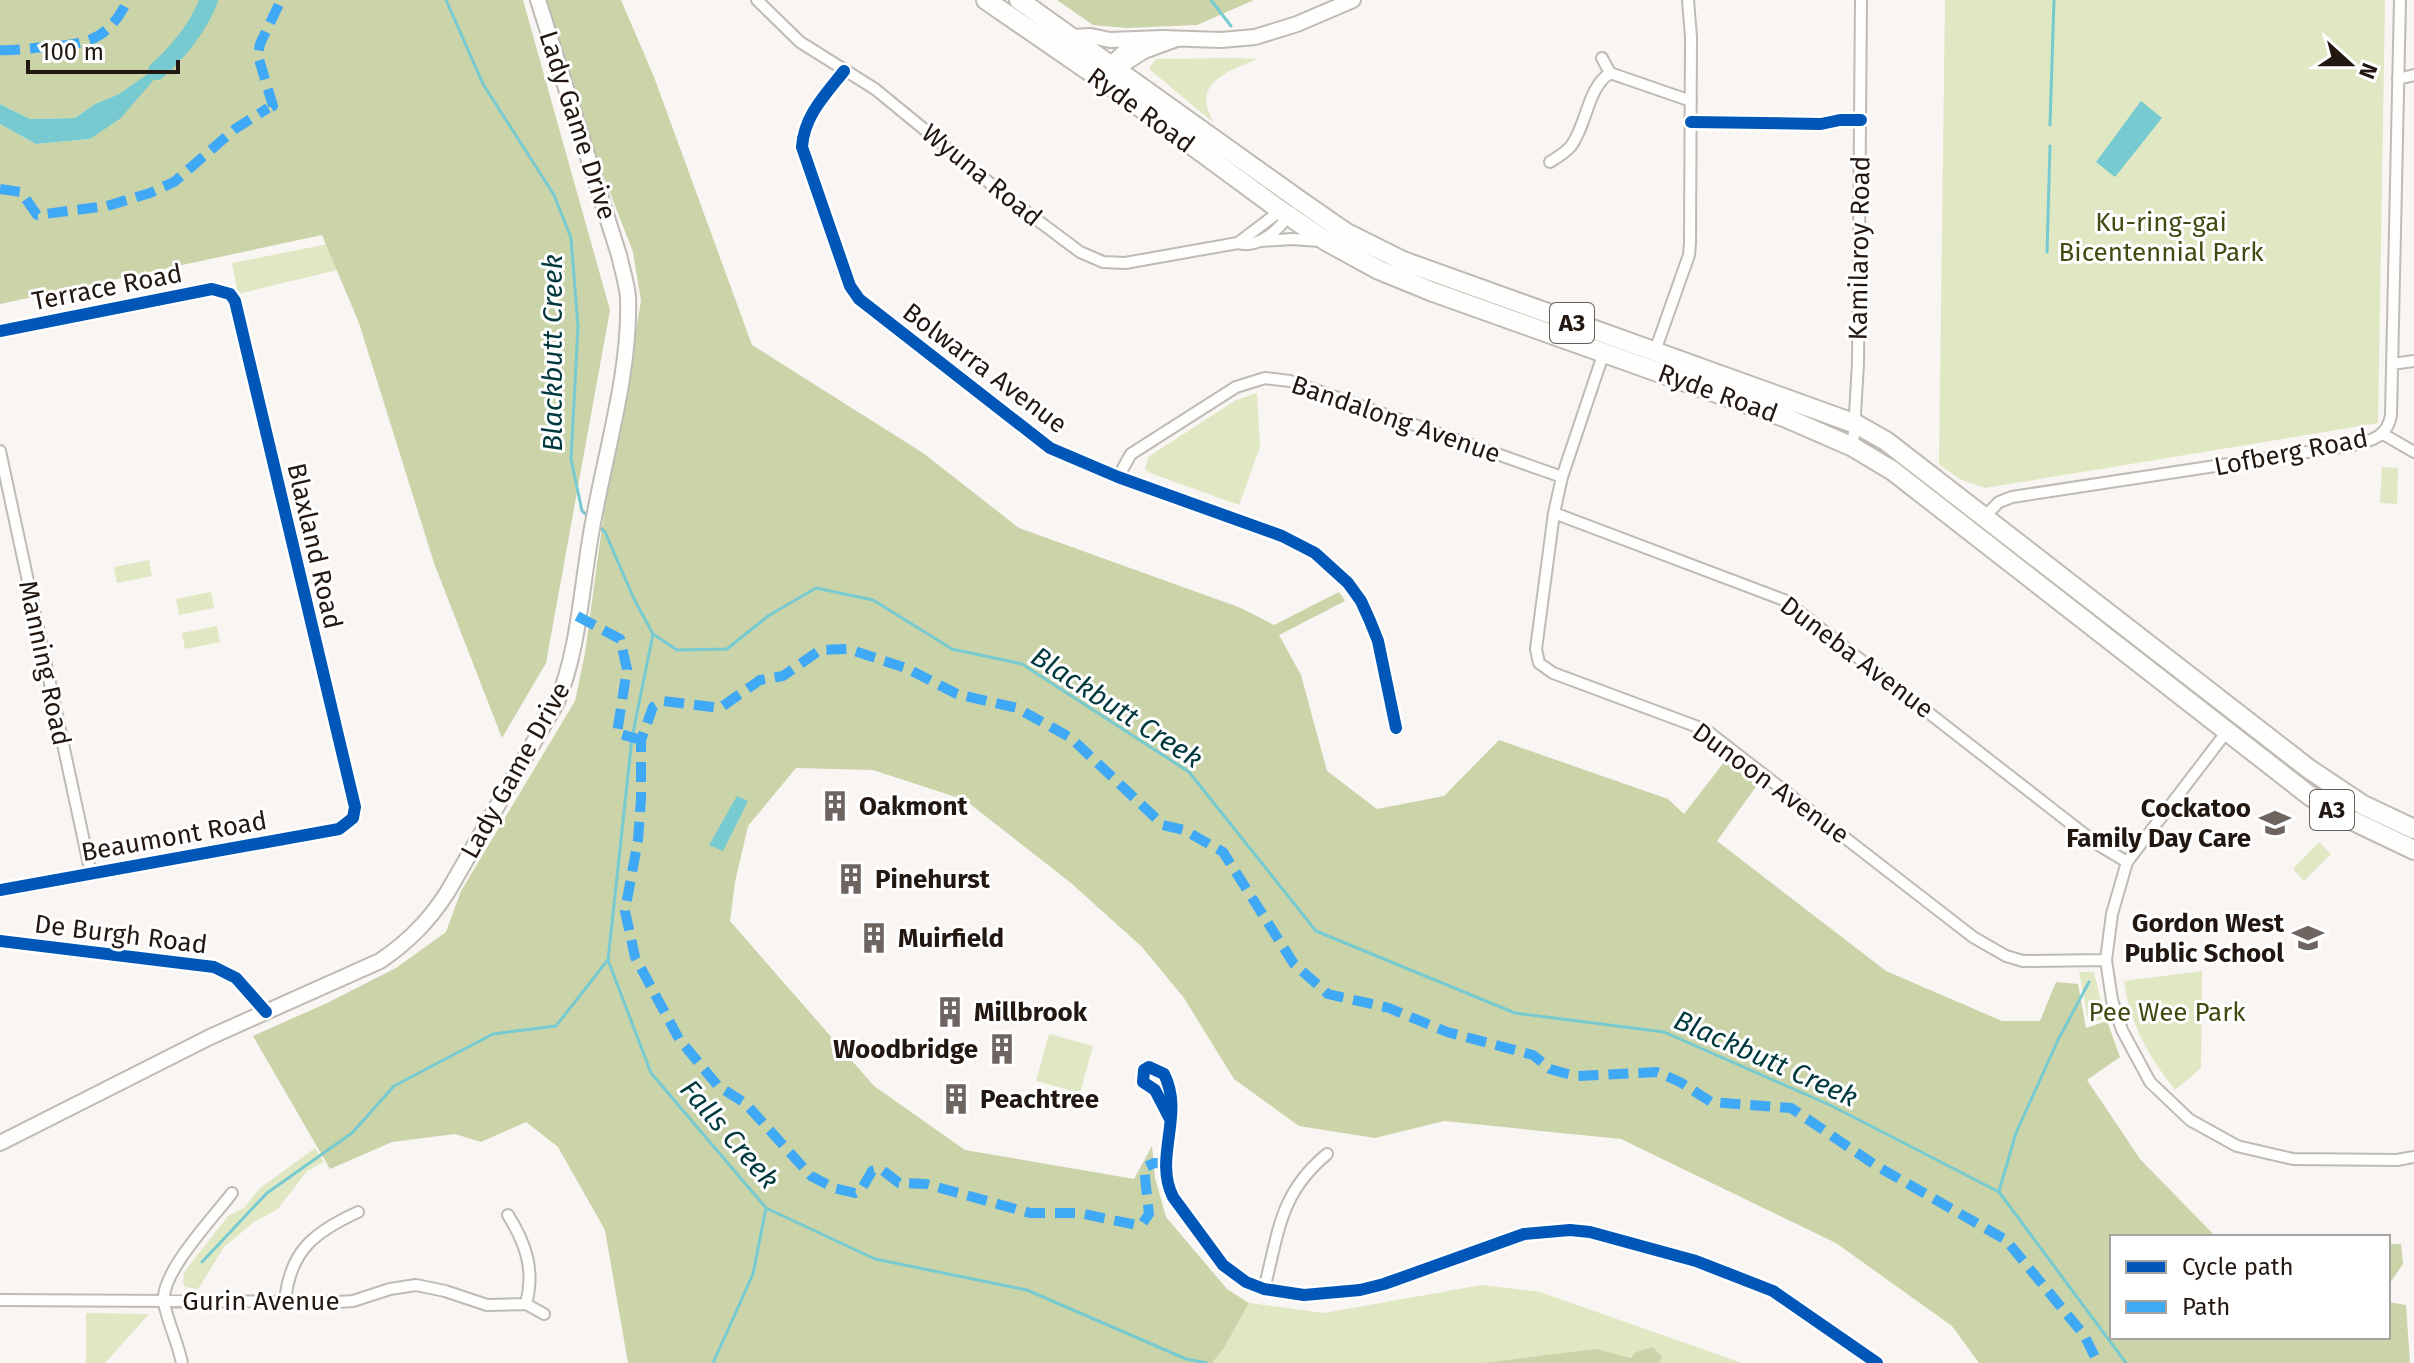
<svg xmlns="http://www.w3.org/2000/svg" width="2414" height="1363" font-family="'Fira Sans',sans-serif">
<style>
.green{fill:#e0e7c3}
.forest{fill:#cbd3a8}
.water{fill:#77cacf}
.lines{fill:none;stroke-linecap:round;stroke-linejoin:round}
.stream{stroke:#77cacf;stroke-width:3}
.river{stroke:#77cacf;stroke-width:18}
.street-casing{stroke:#c0bab5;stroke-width:14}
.secondary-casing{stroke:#c0bab5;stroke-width:18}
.highway-casing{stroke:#c0bab5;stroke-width:22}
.street{stroke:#fefefd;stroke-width:10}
.secondary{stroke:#fefefd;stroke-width:14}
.highway{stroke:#fefefd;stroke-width:18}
.quiet{stroke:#3fa9f5;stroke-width:10;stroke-dasharray:20 10;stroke-linecap:butt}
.cycleway-casing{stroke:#fff;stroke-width:17}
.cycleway{stroke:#0057b8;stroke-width:12}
.labels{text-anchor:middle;stroke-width:6;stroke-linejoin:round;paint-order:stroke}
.shield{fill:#fff;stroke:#655d58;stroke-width:2}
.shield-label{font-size:24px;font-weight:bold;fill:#231811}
.street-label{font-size:26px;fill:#231811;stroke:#fff}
.park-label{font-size:26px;fill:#404b11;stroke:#fff}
.poi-label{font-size:26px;font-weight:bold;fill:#231811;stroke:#fff;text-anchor:start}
.water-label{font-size:28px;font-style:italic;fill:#00393d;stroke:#fff}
</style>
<rect width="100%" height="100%" fill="#f8f5f3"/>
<path class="green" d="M1945,0H2385L2378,423L1985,488L1959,479L1939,464Z
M1238,58L1257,59C1227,72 1190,83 1214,123L1149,69L1156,59Z
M328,244L337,270L238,294L232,263Z
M1257,393L1260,447L1239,505L1150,473L1145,469L1148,457L1236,400Z
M2382,467L2398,468L2397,504L2380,503Z
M149,560L152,576L117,583L114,567Z
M211,592L214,608L179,615L176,599Z
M217,626L220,642L185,649L182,633Z
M2319,842L2331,854L2304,881L2293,869Z
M2202,971L2201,1068L2175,1090C2147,1054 2131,1026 2124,981Z
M2079,972H2094L2105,1018L2089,1024Z
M1049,1034L1093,1046L1080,1093L1036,1081Z
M315,1148L324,1162L307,1171L278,1209L254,1222L224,1247L198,1289L185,1287L183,1282L184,1272L229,1215L244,1208L260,1188Z
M1482,1285L1540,1292L1742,1363H1212L1224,1348L1249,1303L1324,1313Z
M86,1313L149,1314L105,1363H86Z"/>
<path class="forest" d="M0,0H523L610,310L546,663L502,738L434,563L359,323L322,235L0,304V124L36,144L90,139L173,58L119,94L95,104L75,118L30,119L0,104Z
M545,0H621L654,77L752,345L923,453L1019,528L1241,608L1274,625L1339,592L1345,601L1279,635L1301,675L1327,771L1377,809L1444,796L1499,740L1668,799L1684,814L1725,761L1757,785L1717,841L1886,971L2002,1021H2040L2056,982L2078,984L2086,1028L2107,1021L2120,1057L2087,1080L2140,1159L2216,1237H2112V1337H2388V1302L2406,1305L2410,1363H1979L1952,1326L1836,1243L1621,1139L1444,1121L1375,1138L1299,1126L1234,1079L1184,998L1142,947L1071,883L965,800L873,770L796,768L748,826L735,882L730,921L874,1086L965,1150L1134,1179L1152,1146L1155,1178L1166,1217L1227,1289L1249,1303L1224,1348L1212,1363H628L605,1230L558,1147L526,1122L481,1142L455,1134L392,1142L330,1169L253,1036L327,1003L396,968L446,932L461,891L575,701L585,653L604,512L641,301L633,252L602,172Z
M1057,0H1254L1197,25L1127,28L1093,25Z
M2388,1244H2401L2403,1264L2388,1286Z
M1653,1347L1662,1357L1659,1363H1484L1595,1349L1631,1358L1636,1352Z"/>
<path class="water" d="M175,55L121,118L90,139L36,144L0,124V104L30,119L75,118L95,104L119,94Z
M2141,101L2162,118L2115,177L2096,162Z
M737,796L748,801L723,851L709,845Z"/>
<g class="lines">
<path class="stream" d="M446,0L483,84L554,195L571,238L578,327L571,459L582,511L588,516
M1211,0L1231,26
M2050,125L2054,0
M2047,252L2050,146
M599,527L605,532L634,599L653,634L677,650L727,649L768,616L816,588L873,600L952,649L1022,664L1189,772L1316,931L1515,1013L1664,1032L1832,1106L1999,1192L2126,1363
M653,634L632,738L608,960L651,1073L766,1208L875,1259L1027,1290L1186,1359L1207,1363
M1999,1191L2016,1133L2058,1040L2089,982
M202,1262L267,1193L352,1133L394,1086L493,1034L556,1026L607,961
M713,1363L753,1274L766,1208"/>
<path class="river" d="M157,71C179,51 198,28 209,0"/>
<defs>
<path id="street" d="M757,0L800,42L875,89L1008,198L1080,252L1103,262L1125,263L1238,243C1259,249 1280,229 1291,212
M1602,58L1610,73
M844,71C825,95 804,116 802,147L850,286L859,299L1050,448L1118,477L1282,536L1315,553L1348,583L1361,601L1370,621L1378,641L1396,728
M2398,79L2414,75
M1550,162C1558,157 1565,153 1571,146C1587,125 1587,88 1610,73L1691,101
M1261,241L1292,239L1320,241
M1238,243L1284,208
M0,331L212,289L230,294L235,301L355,807L353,818L339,829L0,890
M1655,351L1689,255L1690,243L1691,37L1688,0
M1604,352L1562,477L1554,513L1536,649L1539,663L1553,673L1706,730L1973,937L2006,956L2023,961L2106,960
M2392,364L2414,361
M2383,434L2414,452
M1853,447L1858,364L1861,0
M0,451L91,874
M1118,477L1131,454L1236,387L1265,378L1290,381L1562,477
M1554,513L1784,600L2097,844L2127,862
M1983,518L1999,502L2012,497L2353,445C2372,441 2388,436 2391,415L2400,0
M2228,730L2127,862L2112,914L2106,960L2112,1000L2122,1030L2150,1082L2190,1120L2237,1146L2293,1159L2397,1160L2414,1157
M0,941L214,967L236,978L266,1012
M1170,1119L1155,1090L1143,1082L1144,1070L1149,1067L1164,1074C1185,1115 1153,1157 1173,1197L1223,1265L1246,1282L1264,1289L1304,1295L1360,1290L1384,1284L1524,1234L1570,1230L1590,1232L1696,1261L1773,1291L1877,1363
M508,1215C526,1244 535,1270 526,1304
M1264,1289C1279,1232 1279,1194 1327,1154
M0,1300L338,1302L353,1301L390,1289L416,1285L445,1291L487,1305L526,1304L544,1314
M285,1301C290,1251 314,1232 358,1212
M182,1363C178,1343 168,1323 164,1303C159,1274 214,1217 232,1193"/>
<path id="secondary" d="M1071,37L1091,36L1110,40L1163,38L1221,40L1255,37L1297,24L1353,0
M1106,69L1124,52L1143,41
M1111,72L1144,51L1174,40
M0,1143L210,1037L380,961C408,942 428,922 447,893L557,702C578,652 581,593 590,540C602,463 631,375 628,297C627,284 622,269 619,255L538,0"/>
<path id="highway" d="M986,0L1121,93L1280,210L1326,241L1379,270L1433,292L1784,417L1853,447L1893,471L2310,796L2343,816L2414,850
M1019,0L1299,200L1345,232L1403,261L1856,424L1886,441L2309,769L2363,805L2414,829"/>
</defs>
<use href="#street" class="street-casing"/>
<use href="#secondary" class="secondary-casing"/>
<use href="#highway" class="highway-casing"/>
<use href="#street" class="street"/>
<use href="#secondary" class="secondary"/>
<use href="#highway" class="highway"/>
<path class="quiet" d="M0,50C15,51 30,48 45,47C88,44 107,41 128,0
M271,107L273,106L258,56L260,44L281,0
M0,189L21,192L37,215L107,206L150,193L174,182L235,129L268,108
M577,616L620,639L627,669L617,733L641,740
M1166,1164L1154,1163L1144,1168L1149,1214L1142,1224L1137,1225L1079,1213H1030L926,1184L899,1183L881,1169L872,1171L861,1190L855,1193L834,1188L811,1176L745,1103L718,1086L679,1039L635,957L625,911L638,840L641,799V740L653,707L663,701L720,708L760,680L783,676L820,650L848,649L906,668L957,694L1017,708L1071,738L1163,825L1184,830L1223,852L1294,964L1328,994L1389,1008L1447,1032L1533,1055L1550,1069L1564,1073L1577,1076L1657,1072L1680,1082L1711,1102L1791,1108L1875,1165L2006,1240L2084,1335L2098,1363"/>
<defs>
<path id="cycleway" d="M844,71C825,95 804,116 802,147L850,286L859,299L1050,448L1118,477L1282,536L1315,553L1348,583L1361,601L1370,621L1378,641L1396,728
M1691,122L1821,124L1840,120H1861
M0,331L212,289L230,294L235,301L355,807L353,818L339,829L0,890
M0,941L214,967L236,978L266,1012
M1170,1119L1155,1090L1143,1082L1144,1070L1149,1067L1164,1074C1185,1115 1153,1157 1173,1197L1223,1265L1246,1282L1264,1289L1304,1295L1360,1290L1384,1284L1524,1234L1570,1230L1590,1232L1696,1261L1773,1291L1877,1363"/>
</defs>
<use href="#cycleway" class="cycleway-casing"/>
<use href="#cycleway" class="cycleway"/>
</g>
<defs>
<symbol id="building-bare" viewBox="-9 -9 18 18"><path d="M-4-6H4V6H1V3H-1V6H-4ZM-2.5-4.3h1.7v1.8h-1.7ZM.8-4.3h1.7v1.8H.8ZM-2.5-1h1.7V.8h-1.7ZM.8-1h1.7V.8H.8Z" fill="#6e6560" stroke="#fff" stroke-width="2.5" paint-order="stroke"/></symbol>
<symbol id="school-bare" viewBox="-9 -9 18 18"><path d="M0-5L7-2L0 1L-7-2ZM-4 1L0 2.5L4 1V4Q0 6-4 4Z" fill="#6e6560" stroke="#fff" stroke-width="2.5" paint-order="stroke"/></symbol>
</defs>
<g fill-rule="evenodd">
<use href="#building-bare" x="813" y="784" width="44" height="44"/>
<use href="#school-bare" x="2253" y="801" width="44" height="44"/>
<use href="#building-bare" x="829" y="857" width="44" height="44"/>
<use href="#building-bare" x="852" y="916" width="44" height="44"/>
<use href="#school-bare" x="2286" y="916" width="44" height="44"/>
<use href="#building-bare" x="928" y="990" width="44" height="44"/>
<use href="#building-bare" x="980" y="1027" width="44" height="44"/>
<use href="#building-bare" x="934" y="1077" width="44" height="44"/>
</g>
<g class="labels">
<g class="shield">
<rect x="1550" y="303" width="44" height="40" rx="6"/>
<rect x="2310" y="790" width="44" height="40" rx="6"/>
</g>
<g class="shield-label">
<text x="1572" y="331">A3</text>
<text x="2332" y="818">A3</text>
</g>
<g class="street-label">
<text transform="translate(1141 110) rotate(36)" y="9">Ryde Road</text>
<text transform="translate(578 125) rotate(72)" y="9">Lady Game Drive</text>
<text transform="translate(982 175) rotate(39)" y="9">Wyuna Road</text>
<text transform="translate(1859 248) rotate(-89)" y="9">Kamilaroy Road</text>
<text transform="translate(107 287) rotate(-11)" y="9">Terrace Road</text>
<text transform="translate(985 368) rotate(37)" y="9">Bolwarra Avenue</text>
<text transform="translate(1718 393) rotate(20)" y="9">Ryde Road</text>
<text transform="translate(1396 419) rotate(19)" y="9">Bandalong Avenue</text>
<text transform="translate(2291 452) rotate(-11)" y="9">Lofberg Road</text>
<text transform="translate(315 546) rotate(77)" y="9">Blaxland Road</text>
<text transform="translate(1857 657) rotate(37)" y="9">Duneba Avenue</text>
<text transform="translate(45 663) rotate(78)" y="9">Manning Road</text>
<text transform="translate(515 770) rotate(-61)" y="9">Lady Game Drive</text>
<text transform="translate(1771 783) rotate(36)" y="9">Dunoon Avenue</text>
<text transform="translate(174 836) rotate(-10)" y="9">Beaumont Road</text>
<text transform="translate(121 934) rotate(7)" y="9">De Burgh Road</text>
<text x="261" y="1310">Gurin Avenue</text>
</g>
<g class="park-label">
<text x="2161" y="231">Ku-ring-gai<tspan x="2161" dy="30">Bicentennial Park</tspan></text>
<text x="2167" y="1021">Pee Wee Park</text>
</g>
<g class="poi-label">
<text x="859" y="815">Oakmont</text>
<text x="2251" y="817" text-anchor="end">Cockatoo<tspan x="2251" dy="30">Family Day Care</tspan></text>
<text x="875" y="888">Pinehurst</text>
<text x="2284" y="932" text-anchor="end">Gordon West<tspan x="2284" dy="30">Public School</tspan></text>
<text x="898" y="947">Muirfield</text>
<text x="974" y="1021">Millbrook</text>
<text x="978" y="1058" text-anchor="end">Woodbridge</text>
<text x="980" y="1108">Peachtree</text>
</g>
<g class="water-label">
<text transform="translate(552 353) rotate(-90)" y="10">Blackbutt Creek</text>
<text transform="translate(1117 707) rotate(33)" y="10">Blackbutt Creek</text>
<text transform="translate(1766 1058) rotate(24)" y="10">Blackbutt Creek</text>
<text transform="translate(730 1134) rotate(49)" y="10">Falls Creek</text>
</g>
</g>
<rect x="2110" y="1235" width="280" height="104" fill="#ffffff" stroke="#a7a3a0" stroke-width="2"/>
<rect x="2126" y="1261" width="40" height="12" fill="#0057b8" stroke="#a7a3a0" stroke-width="2"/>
<text x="2182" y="1275" font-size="24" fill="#231811">Cycle path</text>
<rect x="2126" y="1301" width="40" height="12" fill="#3fa9f5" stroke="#a7a3a0" stroke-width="2"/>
<text x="2182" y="1315" font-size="24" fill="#231811">Path</text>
<g transform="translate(2350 64) rotate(111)" stroke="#ffffff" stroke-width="6" paint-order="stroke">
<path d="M0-6L14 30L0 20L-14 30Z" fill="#231811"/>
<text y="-12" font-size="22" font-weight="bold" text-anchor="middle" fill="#231811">N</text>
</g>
<path d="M28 60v12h150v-12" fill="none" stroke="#231811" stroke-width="4"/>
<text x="40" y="60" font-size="24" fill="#231811" stroke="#ffffff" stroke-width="6" paint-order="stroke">100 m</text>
</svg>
